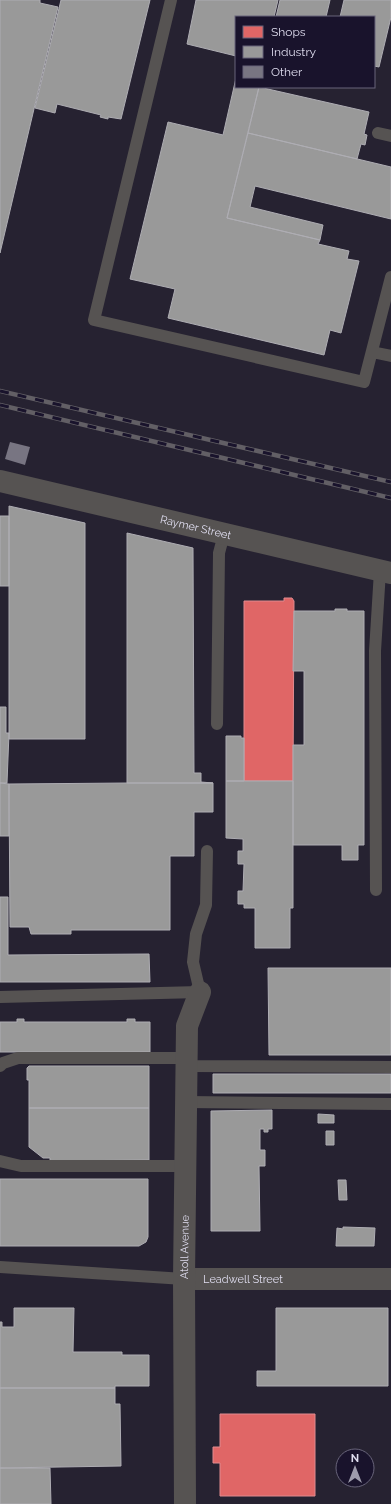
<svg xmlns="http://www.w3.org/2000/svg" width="391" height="1504" font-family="Raleway,sans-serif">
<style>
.shops{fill:#e06666;stroke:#e08a8f}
.industry{fill:#999;stroke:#aeadb3}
.building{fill:#787582}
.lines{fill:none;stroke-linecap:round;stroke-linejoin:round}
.lane{stroke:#565352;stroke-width:12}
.street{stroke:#565352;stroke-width:22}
.rail-casing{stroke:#625f65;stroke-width:4.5}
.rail{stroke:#19132c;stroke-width:3;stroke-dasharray:9;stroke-linecap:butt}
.labels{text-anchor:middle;stroke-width:4;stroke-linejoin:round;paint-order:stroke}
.street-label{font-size:11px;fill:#dfddef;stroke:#19132c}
</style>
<rect width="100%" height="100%" fill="#262231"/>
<path class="shops" d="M284,598H292L294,601L293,781H244V601H284Z
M220,1414H315V1496H220V1463H213V1447H220Z"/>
<path class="industry" d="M0,0H40V3L58,7L0,253Z
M61,0H150L121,119L108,117V119L100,117L101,115L57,104L55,113L35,108Z
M196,0H278L274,17H236V56L187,44Z
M280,0H330L326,17H276Z
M344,0H391V17L379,67L374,66V17H340Z
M236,78V87H259L227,218L320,240L318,244L349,251L347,259L359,261L341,333L330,330L324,355L168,318L175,289L130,279L168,122L223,135Z
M259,87L369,112L364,134L367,135L365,145L361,144L357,159L248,133Z
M248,133L391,167V219L255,186L250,207L323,225L320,240L227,218Z
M9,506L85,523V739H9Z
M0,516H9V586H0Z
M127,533L193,548L194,773H201V782L213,783H127Z
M335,609H347V611H364V845H358V860H342V845H293V745H304V671H293L294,611H335Z
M0,707H6V733H9L7,783H0Z
M226,736H241V738H244V781H226Z
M226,781H293V908H290V948H255V908H244V904H238V891H243L244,864H238V851H243V839L226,838Z
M0,783L9,784V836H0Z
M127,783H213V812H194V856H170V930H71V934H31L29,927H10L9,784Z
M0,897H8V955L149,954L150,982H0Z
M268,968H391V1055H269Z
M17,1019H24V1022H127V1019H135V1022H150V1052H0V1022H17Z
M29,1066H149V1108H29V1080H27V1068Z
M213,1074H391V1093H213Z
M29,1108H149V1160L50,1161V1158H43L29,1147Z
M272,1110V1129H268V1132H264V1129H260V1150H265V1166H259L260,1231H211V1111Z
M318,1114L334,1115V1123H318Z
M326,1131H334V1145H326Z
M0,1179H148V1237L146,1242L139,1246H0Z
M338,1180H346L347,1200H339Z
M343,1227L375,1228L374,1246H336L337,1228L343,1229Z
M14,1308H74L73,1352H122V1355H149V1386H115V1388H0V1322H2V1327H14Z
M276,1308H388V1386H257V1371H276Z
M0,1388H115V1404H120L121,1466L0,1468Z
M0,1468H50L51,1504H0Z"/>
<path class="building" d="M10,442L30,447L25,465L5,459Z"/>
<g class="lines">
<path class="lane" d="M171,0L94,320L364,382L391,277
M378,133L391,136
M372,352L391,356
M217,724L219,553L224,534
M376,890L375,651L380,571
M0,997L200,992L193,962L196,934L206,905L207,851
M0,1066L3,1063L18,1058H186
M186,1066L391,1067
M186,1102L391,1104
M0,1161L21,1166H185
M0,1267L184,1279"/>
<g class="street">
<path id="s1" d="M0,481L391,573"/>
<path id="s2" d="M184,1279H391"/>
<path id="s3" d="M185,1504L184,1279L187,1026L200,992"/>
</g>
<defs>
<path id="rail" d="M0,391L391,482
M0,405L391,498"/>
</defs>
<use href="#rail" class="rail-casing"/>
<use href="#rail" class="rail"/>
</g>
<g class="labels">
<g class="street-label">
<text dy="4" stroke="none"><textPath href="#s1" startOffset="201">Raymer Street</textPath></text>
<text dy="4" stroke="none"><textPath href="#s3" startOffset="257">Atoll Avenue</textPath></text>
<text dy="4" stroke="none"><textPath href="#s2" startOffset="59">Leadwell Street</textPath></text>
</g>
</g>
<rect x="235" y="16" width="140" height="72" fill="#19132c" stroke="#68647a"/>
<rect x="243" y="26" width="20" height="12" fill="#e06666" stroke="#68647a"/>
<text x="271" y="36" font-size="12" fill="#dfddef">Shops</text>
<rect x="243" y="46" width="20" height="12" fill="#999999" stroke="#68647a"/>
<text x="271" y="56" font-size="12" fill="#dfddef">Industry</text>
<rect x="243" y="66" width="20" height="12" fill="#787582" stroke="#68647a"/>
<text x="271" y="76" font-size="12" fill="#dfddef">Other</text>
<g transform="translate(355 1468)"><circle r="19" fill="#19132c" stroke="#68647a"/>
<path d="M0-3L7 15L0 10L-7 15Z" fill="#9e9cac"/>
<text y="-6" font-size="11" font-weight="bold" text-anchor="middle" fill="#dfddef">N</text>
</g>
</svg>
